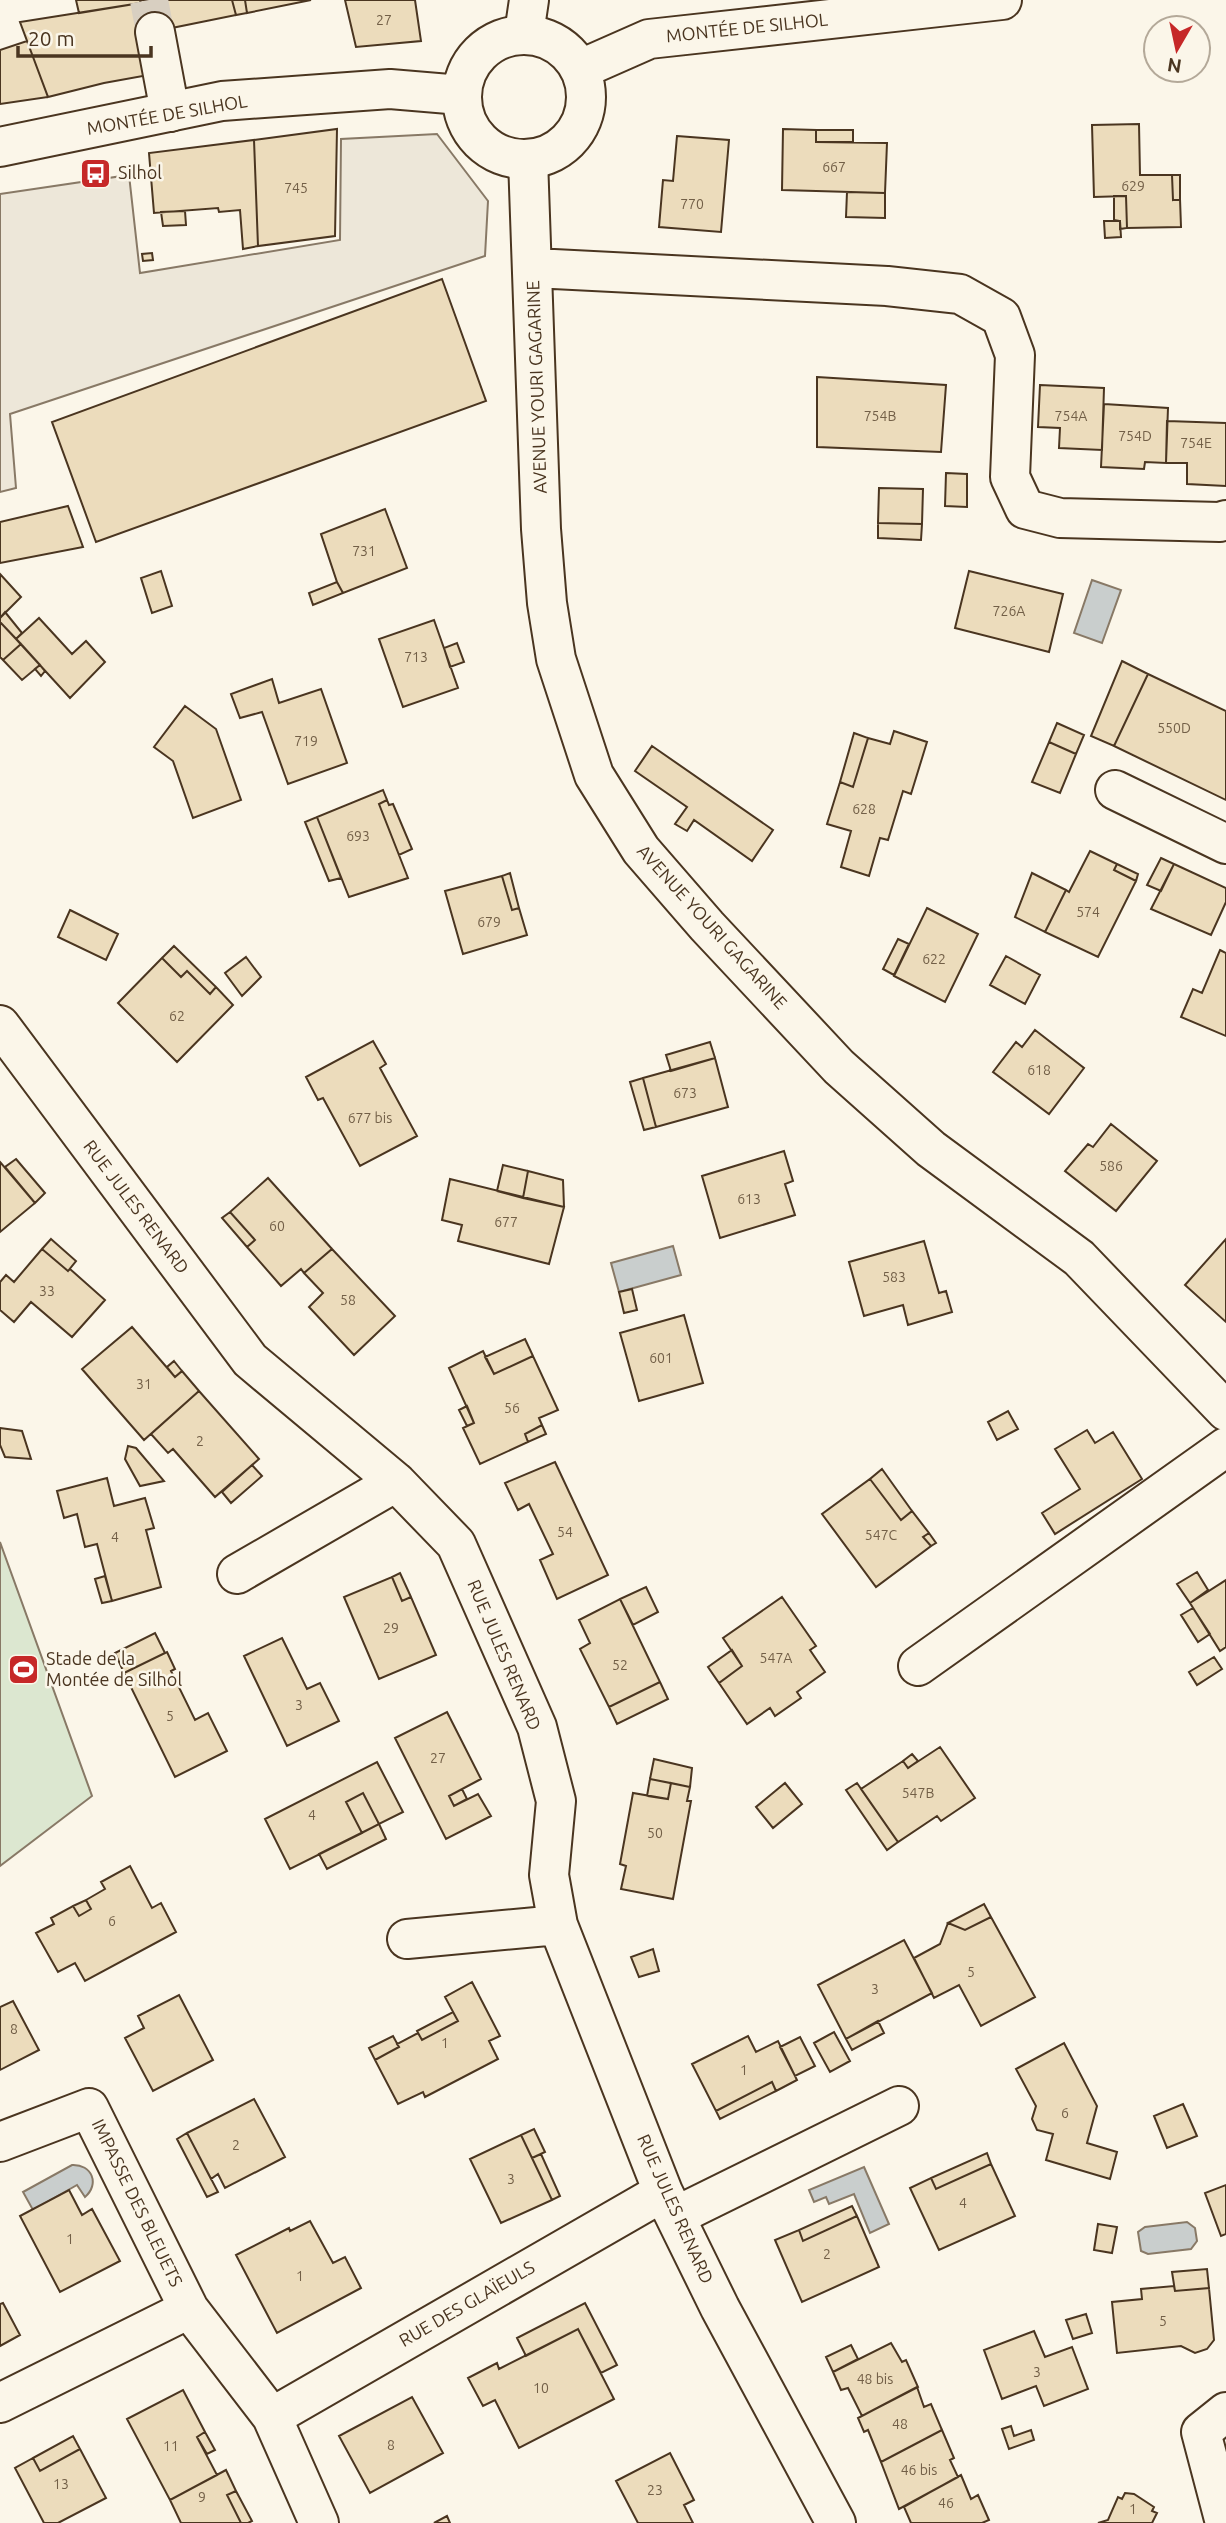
<svg xmlns="http://www.w3.org/2000/svg" width="1226" height="2523" font-family="Ubuntu,sans-serif">
<style>
.green{fill:#dce7d0;stroke:#887966;stroke-width:2}
.parking{fill:#ede7d9;stroke:#887966;stroke-width:2}
.water{fill:#c9cecd;stroke:#887966;stroke-width:2}
.building{fill:#ecdcbc;stroke:#4a3520;stroke-width:2}
.lines{fill:none;stroke-linecap:round;stroke-linejoin:round}
.minor-tunnel{stroke:#d8cfc1;stroke-width:38;stroke-dasharray:38 19;stroke-linecap:butt}
.minor-casing{stroke:#4a3520;stroke-width:42}
.major-casing{stroke:#4a3520;stroke-width:42}
.minor{stroke:#fbf6e9;stroke-width:38}
.major{stroke:#fbf6e9;stroke-width:38}
.labels{text-anchor:middle;stroke-width:5;stroke-linejoin:round;paint-order:stroke}
.number-label{font-size:14px;fill:#725f47}
.street-label{font-size:18px;fill:#4a3520;stroke:#fbf6e9}
.poi-label{font-size:18px;fill:#4a3520;stroke:#fbf6e9;text-anchor:start}
</style>
<rect width="100%" height="100%" fill="#fbf6e9"/>
<path class="green" d="M0,1542L92,1796L0,1866Z"/>
<path class="parking" d="M437,134L488,201L485,256L10,414L16,488L0,492V194L129,175L140,273L340,240L341,139Z"/>
<path class="water" d="M1092,580L1121,590L1102,643L1074,633Z
M673,1246L681,1275L619,1292L611,1263Z
M72,2165C92,2164 100,2184 85,2197L77,2185L33,2210L23,2192Z
M864,2167L889,2224L870,2233L854,2194L829,2204L826,2197L814,2202L809,2190Z
M1187,2222L1195,2228L1197,2241L1191,2249L1148,2254L1141,2251L1138,2232L1145,2227Z"/>
<path class="building" d="M76,0H140L141,3L79,13Z
M140,0H232L236,15L147,33Z
M232,0H245L247,13L236,15Z
M245,0H311L247,13Z
M345,0H415L421,41L356,47Z
M141,3L154,74L104,83L48,97L20,22Z
M27,41L48,97L0,104V50Z
M1139,124L1140,175H1172L1173,200L1180,199L1181,227L1127,228L1126,196L1094,197L1092,125Z
M337,129L335,236L258,246L254,140Z
M783,129L816,130V142L887,143L885,193L782,190Z
M816,130H853V142H816Z
M677,136L729,140L721,232L659,227L663,180L673,181Z
M254,140L258,246L243,249L240,210L219,212L218,208L154,213L149,153Z
M1172,175H1180V199L1173,200Z
M847,192L885,193V218L846,217Z
M1114,196H1126L1127,228L1120,229V221L1114,220Z
M185,211L186,225L163,226L161,212Z
M1104,221H1120L1121,237L1105,238Z
M152,253L153,260L143,261L142,254Z
M442,279L486,401L96,542L52,422Z
M817,377L946,385L941,452L817,447Z
M1040,385L1104,388L1102,450L1059,448L1060,428L1038,427Z
M1104,404L1168,408L1166,463L1145,462L1144,469L1101,467Z
M1167,421L1226,423V486L1187,484V463H1166Z
M946,473L967,474V507L945,506Z
M879,488L923,489L922,524L878,523Z
M68,506L83,547L0,563V522Z
M385,509L407,568L343,593L337,582L321,534Z
M878,523L922,524L921,540L878,538Z
M161,571L172,606L152,613L141,578Z
M969,571L1063,594L1049,652L955,628Z
M0,574L21,597L0,618Z
M337,582L343,593L313,605L309,593Z
M5,612L22,633L16,639L0,622V618Z
M39,618L72,654L86,641L105,662L70,698L16,639Z
M434,620L458,688L403,707L379,639Z
M0,622L21,644L3,660L0,657Z
M457,643L464,662L450,667L444,648Z
M21,644L40,665L22,680L3,660Z
M1122,661L1148,674L1114,746L1091,736Z
M40,665L45,671L41,676L35,669Z
M1148,674L1226,711V800L1114,746Z
M272,679L279,703L321,689L347,763L288,784L262,712L240,718L231,694Z
M185,706L216,729L241,800L193,818L173,761L154,747Z
M1057,723L1084,735L1076,754L1049,742Z
M894,731L927,742L911,794L903,791L888,840L880,838L869,876L841,867L851,831L827,824L840,782L853,787L868,738L890,744Z
M854,733L868,738L853,787L840,782Z
M1049,742L1076,754L1060,793L1032,782Z
M652,746L773,830L752,861L694,820L687,831L675,824L687,807L635,771Z
M383,790L387,800L379,804L408,878L349,897L317,817Z
M387,800L389,805L393,804L412,849L399,855L379,804Z
M317,817L341,878L329,881L305,822Z
M1090,851L1117,864L1114,870L1136,881L1098,957L1045,932L1066,890L1069,892Z
M1161,858L1174,864L1161,891L1147,885Z
M1117,864L1138,874L1136,881L1114,870Z
M1174,864L1226,888V902L1211,935L1151,909Z
M510,873L519,908L512,910L502,876Z
M1032,873L1066,890L1045,932L1015,917Z
M502,876L512,910L519,908L527,935L463,954L445,891Z
M927,908L978,934L945,1002L894,976Z
M70,910L118,934L106,960L58,937Z
M898,939L909,944L894,975L883,969Z
M174,946L216,987L210,994L187,971L181,977L162,958Z
M1220,950L1226,953V1036L1181,1017L1193,989L1202,993Z
M1006,956L1040,975L1025,1004L990,985Z
M246,957L261,977L242,996L225,973Z
M162,958L181,977L187,971L210,994L216,987L233,1005L177,1062L118,1003Z
M1035,1030L1084,1068L1049,1114L993,1072L1016,1042L1022,1047Z
M373,1041L386,1064L380,1068L417,1136L360,1166L323,1098L318,1100L306,1077Z
M710,1042L715,1058L671,1071L666,1055Z
M715,1058L728,1107L656,1127L643,1078Z
M643,1078L656,1127L644,1130L630,1082Z
M1111,1124L1157,1161L1116,1211L1065,1171L1088,1144L1093,1147Z
M784,1151L793,1181L785,1184L795,1215L720,1238L702,1176Z
M16,1159L45,1193L35,1203L5,1167Z
M0,1162L35,1203L0,1232Z
M503,1165L528,1171L523,1198L497,1191Z
M528,1171L563,1180L564,1207L523,1198Z
M268,1178L332,1249L304,1273L301,1269L281,1286L247,1247L255,1240L230,1212Z
M450,1179L564,1207L549,1264L458,1241L462,1225L442,1220Z
M230,1212L255,1240L247,1247L222,1218Z
M51,1239L76,1261L68,1271L42,1249Z
M1226,1239V1322L1185,1285Z
M924,1241L939,1293L946,1291L952,1312L908,1325L903,1305L864,1316L849,1262Z
M42,1249L68,1271L70,1269L105,1300L72,1337L31,1302L14,1322L0,1310V1282L6,1275L14,1282Z
M332,1249L395,1316L354,1355L309,1307L323,1293L304,1273Z
M632,1289L637,1310L624,1313L619,1292Z
M684,1315L703,1383L639,1401L620,1333Z
M132,1327L175,1377L182,1371L199,1391L144,1440L82,1369Z
M525,1339L533,1356L494,1374L485,1357Z
M483,1351L494,1374L533,1356L558,1410L539,1418L542,1425L525,1434L528,1442L480,1464L463,1428L474,1423L449,1368Z
M174,1361L182,1371L175,1377L167,1367Z
M199,1391L259,1459L215,1497L173,1449L168,1453L151,1434Z
M467,1406L474,1423L467,1426L459,1410Z
M1008,1411L1018,1429L997,1440L988,1422Z
M542,1425L546,1434L528,1442L525,1434Z
M0,1428L22,1431L31,1459L5,1457L0,1445Z
M1087,1430L1095,1443L1113,1432L1142,1479L1055,1534L1042,1513L1080,1489L1055,1449Z
M128,1446L136,1448L164,1481L140,1486L125,1459Z
M555,1462L608,1575L557,1599L540,1560L553,1554L529,1504L518,1510L505,1483Z
M252,1465L262,1476L231,1503L222,1492Z
M882,1469L912,1511L901,1520L870,1479Z
M107,1478L114,1506L145,1498L154,1528L146,1530L161,1587L112,1601L97,1544L85,1547L77,1514L64,1518L57,1491Z
M870,1479L901,1520L912,1511L929,1533L923,1537L931,1546L876,1587L822,1514Z
M929,1533L936,1543L931,1546L923,1537Z
M1197,1572L1208,1590L1190,1603L1177,1584Z
M400,1573L411,1597L402,1601L392,1577Z
M105,1576L112,1601L102,1603L95,1579Z
M392,1577L402,1601L411,1597L436,1655L379,1679L344,1597Z
M1226,1580V1647L1220,1651L1190,1603Z
M646,1587L658,1612L633,1625L620,1599Z
M782,1597L816,1646L810,1650L825,1672L797,1692L801,1698L775,1716L770,1708L747,1724L719,1683L742,1666L723,1638Z
M620,1599L660,1682L609,1707L580,1649L590,1643L579,1620Z
M1193,1608L1210,1634L1198,1642L1181,1615Z
M155,1633L165,1653L124,1673L115,1653Z
M282,1638L307,1689L320,1683L339,1721L287,1746L244,1656Z
M732,1650L742,1666L719,1683L708,1667Z
M167,1652L175,1669L171,1671L195,1720L208,1713L227,1751L175,1777L124,1673Z
M1214,1657L1222,1669L1197,1685L1189,1672Z
M660,1682L668,1699L617,1724L609,1707Z
M447,1712L481,1779L449,1796L454,1806L478,1794L491,1816L446,1839L395,1738Z
M940,1747L975,1798L941,1821L937,1816L898,1842L861,1789L903,1761L908,1768Z
M912,1754L918,1761L908,1768L903,1761Z
M654,1759L692,1768L690,1787L650,1779Z
M377,1762L403,1812L379,1824L363,1793L346,1802L362,1833L290,1869L265,1819Z
M650,1779L671,1783L668,1799L647,1796Z
M671,1783L690,1787L687,1801H691L673,1899L621,1889L626,1866L620,1864L633,1793L668,1799Z
M785,1783L802,1804L773,1828L756,1807Z
M857,1783L898,1842L887,1850L846,1790Z
M462,1789L467,1799L454,1806L449,1796Z
M363,1793L379,1824L362,1833L346,1802Z
M379,1824L386,1839L327,1869L319,1854Z
M130,1866L152,1908L161,1903L176,1932L85,1981L75,1963L58,1972L36,1933L54,1924L51,1918L73,1906L79,1916L91,1909L86,1900L105,1889L101,1882Z
M86,1900L91,1909L79,1916L73,1906Z
M984,1904L991,1917L965,1930L948,1923Z
M991,1917L1035,1997L981,2026L959,1985L934,1998L914,1958L940,1944L948,1923L965,1930Z
M904,1940L932,1993L846,2039L818,1985Z
M653,1949L659,1971L639,1977L631,1957Z
M472,1982L500,2036L489,2041L498,2059L425,2097L423,2092L398,2104L375,2060L399,2047L397,2044L418,2033L422,2040L458,2021L445,1997Z
M179,1995L213,2060L153,2091L125,2038L144,2028L138,2016Z
M13,2001L39,2050L0,2070V2007Z
M453,2012L458,2021L422,2040L417,2031Z
M878,2021L884,2033L852,2050L846,2039Z
M834,2032L850,2061L830,2072L814,2043Z
M393,2036L399,2047L375,2060L369,2048Z
M748,2036L756,2052L778,2041L797,2080L776,2091L772,2082L716,2111L692,2064Z
M800,2037L815,2066L795,2076L780,2047Z
M1064,2043L1097,2106L1087,2143L1117,2152L1110,2179L1046,2160L1053,2134L1037,2130L1032,2119L1036,2106L1016,2069Z
M772,2082L776,2091L720,2119L716,2111Z
M254,2099L285,2157L225,2188L218,2174L211,2179L187,2133Z
M1183,2104L1197,2136L1167,2148L1154,2116Z
M534,2129L545,2152L532,2158L521,2135Z
M187,2133L218,2192L207,2197L177,2139Z
M521,2135L552,2200L501,2223L470,2159Z
M987,2153L991,2164L936,2189L931,2178Z
M541,2154L560,2196L552,2200L532,2158Z
M991,2164L1015,2216L939,2250L910,2188L931,2178L936,2189Z
M1226,2185V2234L1221,2236L1205,2193Z
M69,2190L82,2215L92,2209L120,2261L60,2292L20,2216Z
M852,2206L857,2216L803,2241L799,2230Z
M857,2216L879,2267L802,2302L775,2240L799,2230L803,2241Z
M310,2221L333,2263L345,2257L361,2288L277,2333L236,2255L289,2228L290,2231Z
M1098,2224L1117,2227L1112,2253L1094,2250Z
M1207,2269L1209,2288L1175,2291L1172,2272Z
M1174,2286L1175,2291L1209,2288L1214,2340L1207,2349L1195,2353L1181,2346L1117,2353L1112,2302L1142,2299L1141,2289Z
M3,2303L20,2335L0,2346V2304Z
M585,2303L617,2365L601,2373L578,2329L526,2356L517,2338Z
M1086,2314L1092,2333L1073,2339L1066,2320Z
M578,2329L614,2399L519,2448L495,2400L483,2406L468,2378L497,2363L499,2369Z
M1034,2331L1045,2357L1072,2347L1088,2389L1044,2406L1036,2386L1002,2399L984,2350Z
M891,2343L902,2362L906,2360L918,2387L862,2416L848,2388L841,2390L833,2372Z
M851,2345L858,2359L833,2372L826,2357Z
M917,2387L924,2407L931,2404L942,2430L881,2462L868,2430L864,2432L858,2418Z
M183,2390L205,2432L197,2437L217,2475L170,2500L127,2419Z
M412,2397L443,2453L370,2493L339,2436Z
M1011,2426L1014,2436L1031,2430L1034,2440L1009,2449L1002,2429Z
M942,2430L954,2458L950,2460L958,2477L899,2509L881,2462Z
M205,2432L215,2450L207,2454L197,2437Z
M73,2436L80,2449L40,2471L33,2458Z
M80,2449L106,2498L58,2523H44L15,2468L33,2458L40,2471Z
M670,2453L694,2500L684,2505L693,2523H638L616,2481Z
M226,2470L236,2491L227,2495L241,2523H181L170,2500Z
M961,2475L971,2499L978,2495L989,2520L982,2523H911L904,2507Z
M236,2491L252,2521L248,2523H241L227,2495Z
M1125,2493L1134,2494L1154,2507L1152,2511L1157,2513L1152,2523H1098L1108,2520L1118,2497L1122,2499Z
M447,2516L450,2523H434Z"/>
<g class="lines">
<path class="minor-tunnel" d="M149,0L155,32"/>
<defs>
<path id="minor" d="M155,32L170,112
M524,34L529,0
M528,159L541,529L547,603L556,659L594,775L641,850L707,926L839,1067L931,1149L1079,1258L1226,1411
M534,268L887,286L960,294L1001,317L1015,355L1010,477L1025,509L1060,518L1220,522L1226,520
M1115,790L1226,844
M0,1025L250,1360L396,1482L456,1544L537,1727L556,1801L549,1875L558,1925L663,2192L720,2308L836,2523
M237,1574L396,1482
M918,1666L1226,1447
M407,1939L558,1925
M0,2142L89,2108L189,2309L272,2417L319,2523
M676,2216L899,2106
M0,2403L189,2309
M272,2417L663,2192
M1225,2523L1201,2432L1226,2412"/>
<path id="major" d="M462 97a62 62 0 1 1 124 0a62 62 0 1 1-124 0Z
M581,69L649,39L1002,0
M0,147L222,101L390,89L461,95"/>
</defs>
<use href="#minor" class="minor-casing"/>
<use href="#major" class="major-casing"/>
<use href="#minor" class="minor"/>
<use href="#major" class="major"/>
</g>
<defs>
<symbol id="bus-square" viewBox="-11 -11 22 22"><rect x="-9" y="-9" width="18" height="18" rx="4" fill="#c62828" stroke="#fbf6e9"/><path d="M-5-6H5V4H4V6H2V4H-2V6H-4V4H-5ZM-3.5-4V0h7V-4ZM-3.5 1.2v1.5H-2V1.2ZM2 1.2v1.5H3.5V1.2Z" fill="#fff"/></symbol>
<symbol id="stadium-square" viewBox="-11 -11 22 22"><rect x="-9" y="-9" width="18" height="18" rx="4" fill="#c62828" stroke="#fbf6e9"/><path d="M0-5a6.5 5 0 1 0 0 10a6.5 5 0 1 0 0-10ZM-3.5-1.8h7v3.6h-7Z" fill="#fff"/></symbol>
</defs>
<g fill-rule="evenodd">
<use href="#bus-square" x="78" y="156" width="35" height="35"/>
<use href="#stadium-square" x="6" y="1652" width="35" height="35"/>
</g>
<g class="labels">
<g class="number-label">
<text x="384" y="25">27</text>
<text x="834" y="172">667</text>
<text x="1133" y="191">629</text>
<text x="296" y="193">745</text>
<text x="692" y="209">770</text>
<text x="880" y="421">754B</text>
<text x="1071" y="421">754A</text>
<text x="1135" y="441">754D</text>
<text x="1196" y="448">754E</text>
<text x="364" y="556">731</text>
<text x="1009" y="616">726A</text>
<text x="416" y="662">713</text>
<text x="1174" y="733">550D</text>
<text x="306" y="746">719</text>
<text x="864" y="814">628</text>
<text x="358" y="841">693</text>
<text x="1088" y="917">574</text>
<text x="489" y="927">679</text>
<text x="934" y="964">622</text>
<text x="177" y="1021">62</text>
<text x="1039" y="1075">618</text>
<text x="685" y="1098">673</text>
<text x="370" y="1123">677 bis</text>
<text x="1111" y="1171">586</text>
<text x="749" y="1204">613</text>
<text x="506" y="1227">677</text>
<text x="277" y="1231">60</text>
<text x="894" y="1282">583</text>
<text x="47" y="1296">33</text>
<text x="348" y="1305">58</text>
<text x="661" y="1363">601</text>
<text x="144" y="1389">31</text>
<text x="512" y="1413">56</text>
<text x="200" y="1446">2</text>
<text x="565" y="1537">54</text>
<text x="881" y="1540">547C</text>
<text x="115" y="1542">4</text>
<text x="391" y="1633">29</text>
<text x="776" y="1663">547A</text>
<text x="620" y="1670">52</text>
<text x="299" y="1710">3</text>
<text x="170" y="1721">5</text>
<text x="438" y="1763">27</text>
<text x="918" y="1798">547B</text>
<text x="312" y="1820">4</text>
<text x="655" y="1838">50</text>
<text x="112" y="1926">6</text>
<text x="971" y="1977">5</text>
<text x="875" y="1994">3</text>
<text x="14" y="2034">8</text>
<text x="445" y="2048">1</text>
<text x="744" y="2075">1</text>
<text x="1065" y="2118">6</text>
<text x="236" y="2150">2</text>
<text x="511" y="2184">3</text>
<text x="963" y="2208">4</text>
<text x="70" y="2244">1</text>
<text x="827" y="2259">2</text>
<text x="300" y="2281">1</text>
<text x="1163" y="2326">5</text>
<text x="1037" y="2377">3</text>
<text x="875" y="2384">48 bis</text>
<text x="541" y="2393">10</text>
<text x="900" y="2429">48</text>
<text x="391" y="2450">8</text>
<text x="171" y="2451">11</text>
<text x="919" y="2475">46 bis</text>
<text x="61" y="2489">13</text>
<text x="655" y="2495">23</text>
<text x="202" y="2502">9</text>
<text x="946" y="2508">46</text>
<text x="1133" y="2514">1</text>
</g>
<g class="street-label">
<text transform="translate(747 28) rotate(-6)" y="6">MONTÉE DE SILHOL</text>
<text transform="translate(167 115) rotate(-10)" y="6">MONTÉE DE SILHOL</text>
<text transform="translate(537 387) rotate(-92)" y="6">AVENUE YOURI GAGARINE</text>
<text transform="translate(712 927) rotate(48)" y="6">AVENUE YOURI GAGARINE</text>
<text transform="translate(136 1207) rotate(53)" y="6">RUE JULES RENARD</text>
<text transform="translate(504 1655) rotate(67)" y="6">RUE JULES RENARD</text>
<text transform="translate(137 2203) rotate(64)" y="6">IMPASSE DES BLEUETS</text>
<text transform="translate(675 2209) rotate(66)" y="6">RUE JULES RENARD</text>
<text transform="translate(467 2304) rotate(-30)" y="6">RUE DES GLAÏEULS</text>
</g>
<g class="poi-label">
<text x="118" y="179">Silhol</text>
<text x="46" y="1665">Stade de la<tspan x="46" dy="21">Montée de Silhol</tspan></text>
</g>
</g>
<g transform="translate(1177 49) rotate(189)"><circle r="33" fill="#fbf6e9" stroke="#b4a999" stroke-width="2"/>
<path d="M0-5L12 26L0 18L-12 26Z" fill="#c62828"/>
<text y="-10" font-size="19" font-weight="bold" text-anchor="middle" fill="#4a3520">N</text>
</g>
<path d="M18 46v10h133v-10" fill="none" stroke="#4a3520" stroke-width="3.5"/>
<text x="28" y="46" font-size="21" fill="#4a3520" stroke="#fbf6e9" stroke-width="5" paint-order="stroke">20 m</text>
</svg>
